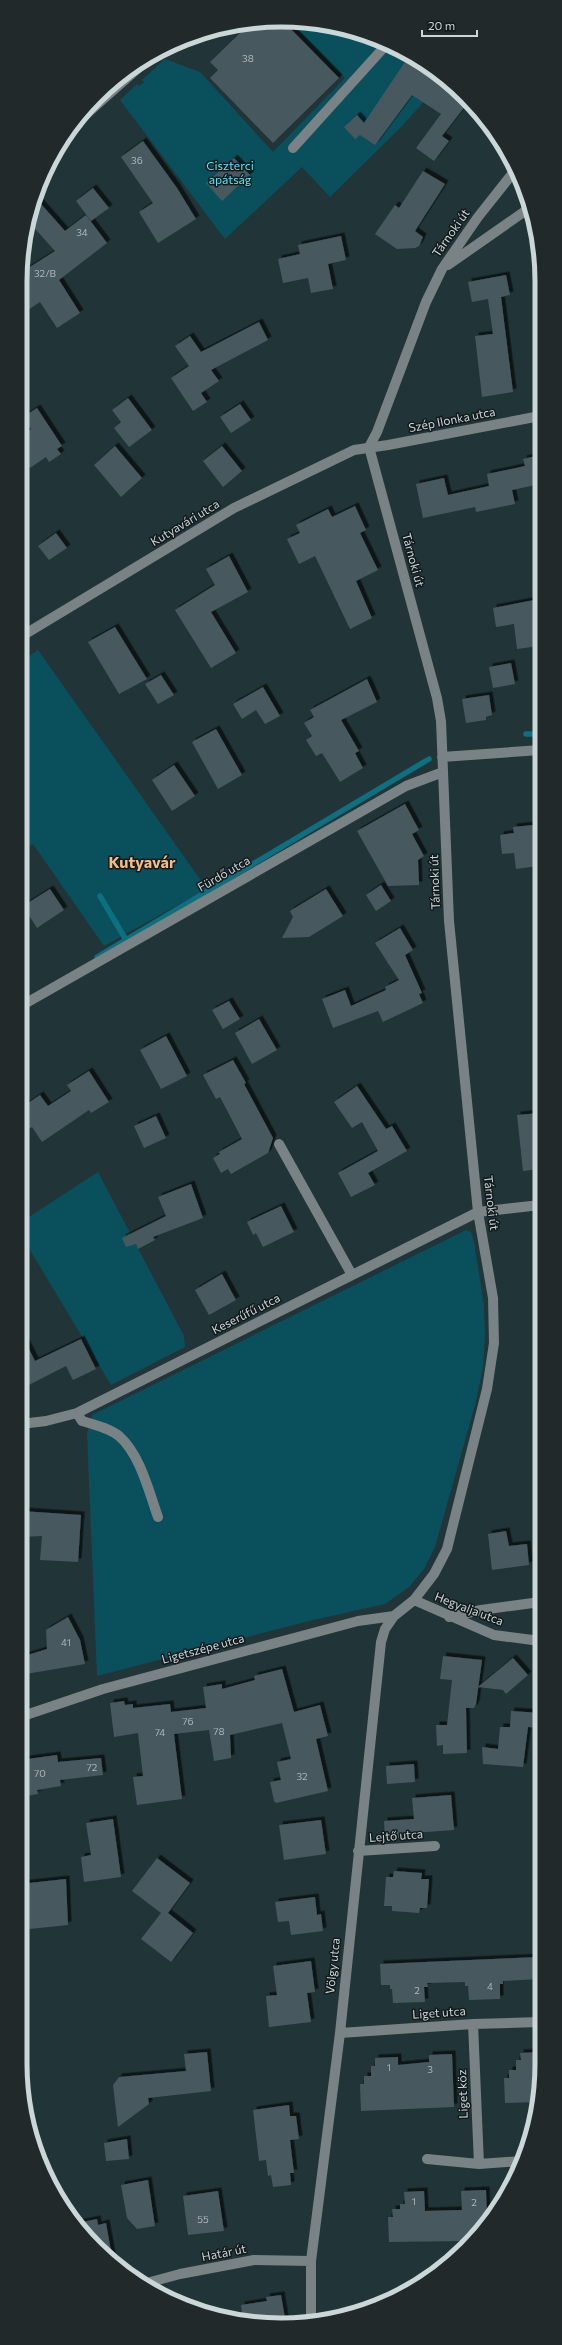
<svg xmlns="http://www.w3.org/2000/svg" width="562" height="2345" font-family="Commissioner,sans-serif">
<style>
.green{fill:#0a505c}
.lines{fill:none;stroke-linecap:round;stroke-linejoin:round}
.stream{stroke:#0c7081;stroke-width:5.5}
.building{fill:#46595e;filter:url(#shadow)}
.minor{stroke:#798284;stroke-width:10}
.labels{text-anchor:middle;stroke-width:3;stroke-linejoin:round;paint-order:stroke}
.number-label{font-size:10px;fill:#aab7ba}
.park-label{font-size:12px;fill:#64e1f9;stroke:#121a1c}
.street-label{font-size:12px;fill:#cbd6d8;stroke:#121a1c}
.district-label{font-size:16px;font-weight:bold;fill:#f8bb84;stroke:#121a1c}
.rim{fill:none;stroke:#cbd6d8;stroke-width:5}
</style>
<defs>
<filter id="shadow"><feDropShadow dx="3.5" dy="-3.5" stdDeviation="0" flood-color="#0009"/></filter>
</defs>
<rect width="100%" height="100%" fill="#213438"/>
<path class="green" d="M289,21L315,22L397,47L443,80L403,125L330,197L302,167L225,239L120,100L137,84L139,86L144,82L142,80L165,59L200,72L273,152L345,78Z
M38,650L207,889L104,946L33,844L22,850V661Z
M98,1172L184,1336L185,1347L111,1385L21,1235V1222Z
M466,1230L471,1232L474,1242L484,1305L485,1334L483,1368L475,1405L435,1547L424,1569L409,1587L385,1604L309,1621L97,1676L87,1434L92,1415Z"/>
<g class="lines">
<path class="stream" d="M526,734H540
M100,896L126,940
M97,957L429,759"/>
</g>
<path class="building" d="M264,21H283L339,78L273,143L210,78L218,70L210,62L241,32L235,25Z
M407,59L456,92L457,90L469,101L442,136L449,141L434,161L416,148L441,114L412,95L375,145L360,135L355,139L344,127L357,115L364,123Z
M143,141L177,188L196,219L158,243L139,212L153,203L121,157Z
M234,158L250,175L222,201L206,183Z
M423,171L445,184L415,231L423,237L419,246L415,248L397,249L375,234L395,205L399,208Z
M93,188L109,208L91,221L76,201Z
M34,196L65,231L86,215L107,243L59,280L80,313L57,328L40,302L22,314V272L55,251L28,221Z
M341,236L346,260L328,264L333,289L311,293L308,278L283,283L278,259L300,254L298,245Z
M506,275L510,295L501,297L513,392L482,397L475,336L493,334L488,299L472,302L468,282Z
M259,322L268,340L211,370L219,381L201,393L207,402L193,411L171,378L189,366L175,346L190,336L201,352Z
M128,398L152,430L129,447L114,428L121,422L112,410Z
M240,404L251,420L231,433L220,417Z
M37,408L62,446L57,449L61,454L49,462L46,457L30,468L22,457V436L31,429L23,417Z
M115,446L142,478L121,497L94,465Z
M222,446L242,471L223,487L203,461Z
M540,455V484L512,490L515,504L476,512L475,507L423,518L416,484L444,478L448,495L489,486L487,474L525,466L523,459Z
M355,506L366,530L360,533L378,570L356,581L372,618L350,629L315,556L299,564L287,539L300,533L296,525L328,509L332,517Z
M56,533L67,548L49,560L38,546Z
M229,556L248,592L211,612L236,653L211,668L175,610L215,585L206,569Z
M534,600L539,646L517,649L514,624L496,627L493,608Z
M115,627L147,679L119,694L88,642Z
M511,663L515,684L493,688L489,667Z
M161,675L174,695L158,704L145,684Z
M367,679L377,702L341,720L359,751L355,753L363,768L340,782L322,753L316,756L306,740L312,736L304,723L314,717L310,710Z
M263,687L280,716L265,724L256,710L242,719L233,704Z
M489,695L492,715L486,717V720L466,723L462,699Z
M216,729L242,775L218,789L192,742Z
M174,765L195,796L172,811L152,780Z
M405,804L419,830L412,834L424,856L418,860L419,885L388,886L357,831Z
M533,825L538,866L516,869L514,853L502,854L500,835L514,833L513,827Z
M381,885L391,901L376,911L366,895Z
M50,889L64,910L37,928L23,906Z
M326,889L343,916L309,937L282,938L293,917L290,911Z
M400,928L413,950L405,955L422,993L419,994L423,1003L383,1022L378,1011L333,1028L322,999L345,990L351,1006L386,990L385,987L399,980L375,943Z
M229,1001L240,1019L223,1029L212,1010Z
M259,1019L277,1050L252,1064L235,1033Z
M166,1036L187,1076L161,1089L140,1050Z
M233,1060L246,1083L244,1084L273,1138L268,1153L231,1174L228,1169L221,1173L213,1158L220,1154L219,1152L242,1139L220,1097L216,1099L203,1075Z
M89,1071L109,1102L91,1113L89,1110L42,1142L32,1127L21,1134V1108L40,1095L48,1106L71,1091L67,1085Z
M357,1086L386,1129L392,1126L407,1151L368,1173L375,1185L351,1197L338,1173L378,1151L362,1122L352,1128L334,1102Z
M540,1113V1169L523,1171L517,1115Z
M156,1116L166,1138L144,1148L134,1126Z
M191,1184L203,1218L153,1237L155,1240L138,1249L136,1244L126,1247L122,1238L166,1216L158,1197Z
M281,1206L294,1232L263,1247L256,1233L253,1235L247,1222Z
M222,1274L236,1300L209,1315L195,1290Z
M21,1333L35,1361L81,1339L96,1369L73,1380L66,1366L21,1389Z
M21,1511L81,1515L78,1562L40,1560L42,1536L21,1537Z
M506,1531L509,1546L527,1544L529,1565L492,1570L488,1534Z
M68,1617L80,1640L85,1664L20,1675L21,1657L47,1649L46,1630Z
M443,1656L482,1660L476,1704L474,1708H466L467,1753L443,1754V1745L437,1746L436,1725H447L452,1680L440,1679Z
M513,1658L528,1675L506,1694L503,1690L478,1687Z
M282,1669L294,1712L320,1705L328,1736L316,1739L328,1791L276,1803L274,1801L270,1782L281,1780L277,1762L291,1759L282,1723L230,1735L231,1758L214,1761L209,1730L174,1734L182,1799L137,1805L133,1777L143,1776L138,1733L114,1737L110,1703L124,1701L125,1705L133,1704V1708L170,1704L171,1712L206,1708L203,1687L222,1684V1689L255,1680L254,1676Z
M511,1711L540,1713V1728L528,1727L523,1767L483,1764L482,1747L498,1749L500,1727H510Z
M57,1755L58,1762L101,1758L103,1775L60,1780L61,1786L37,1790L38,1794L20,1797V1760Z
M414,1764L415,1782L387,1784L386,1766Z
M451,1795L454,1830L399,1834V1838L385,1839L384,1821L414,1819L412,1798Z
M113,1819L121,1877L84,1882L81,1857L91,1855L86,1823Z
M321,1820L326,1854L284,1860L279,1825Z
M157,1858L190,1883L168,1913L193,1933L171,1962L141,1939L161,1913L132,1891Z
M394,1871L422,1873L421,1879H429L427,1908H420L419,1913L392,1911V1906H384L386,1877H393Z
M66,1879L68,1925L20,1930V1884Z
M315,1897L317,1915L321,1914L323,1931L291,1935L289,1921L278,1922L275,1902Z
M540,1957V1979L503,1981V1984H500V1999L469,2000L468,1986H465V1982L427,1983L428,1987H424L425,2002L393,2003L392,1989H390V1985H381L380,1964Z
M311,1961L315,1992L307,1993L311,2022L269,2027L266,1996L277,1995L273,1966Z
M207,2052L211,2091L148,2098L149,2104L118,2127L113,2085L119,2077L186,2071L184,2054Z
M540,2052L539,2102L505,2103L504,2078H509V2070H516V2060H521L520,2053Z
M452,2054L454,2107L361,2111L360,2084H364V2076H371V2066H375V2058L398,2057V2065L429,2062V2055Z
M289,2105L290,2116H296L299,2139L290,2140L294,2173H290L291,2185L273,2187L271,2175L268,2176L266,2160L259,2161L253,2110Z
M127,2139L129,2159L106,2161L104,2143Z
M148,2180L155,2226L137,2229L127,2218L121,2185Z
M486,2190L487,2217L467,2241L389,2242L388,2217H393L392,2209H400V2204H405L404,2192L424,2191L425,2211L462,2210L461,2191Z
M218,2191L224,2231L188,2235L183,2196Z
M97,2219L98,2225L106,2223L113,2262L85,2236L77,2223Z
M281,2295L286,2324H264L243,2319L241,2305L267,2301L266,2297Z"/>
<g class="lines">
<path class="minor" d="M74,125L154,54
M293,148L387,44
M448,265L528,209
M22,636L234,508L354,450L388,445L540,416
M442,757L540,750
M21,1006L406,786L443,772
M279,1144L352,1275
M77,1413L82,1421C95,1425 109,1428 119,1436C140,1454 149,1492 158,1517
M21,1424L46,1421L77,1413L478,1212L540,1205
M414,1600L494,1635L540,1641
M449,1617L481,1610L540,1602
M20,1717L103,1689L358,1621L394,1616
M358,1851L435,1846
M473,2024L479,2164
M340,2033L473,2024L540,2022
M427,2159L479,2164L522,2161
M143,2284L180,2274L254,2260L311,2261
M311,2323V2261L340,2033L381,1642L385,1629L394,1616L414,1600L434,1574L447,1549L487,1389L494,1343L493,1298L478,1212L449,921L441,721L437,698L369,447L377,432L426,302L442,269L478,217L516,169"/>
</g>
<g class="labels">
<g class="number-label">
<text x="248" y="62">38</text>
<text x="137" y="164">36</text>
<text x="82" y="236">34</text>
<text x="45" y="277">32/B</text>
<text x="66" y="1646">41</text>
<text x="188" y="1725">76</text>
<text x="219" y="1735">78</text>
<text x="160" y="1736">74</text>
<text x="92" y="1771">72</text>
<text x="40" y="1777">70</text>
<text x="302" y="1780">32</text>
<text x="490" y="1990">4</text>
<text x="417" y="1994">2</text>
<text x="389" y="2071">1</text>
<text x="430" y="2073">3</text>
<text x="414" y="2205">1</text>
<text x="474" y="2206">2</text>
<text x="203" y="2223">55</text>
</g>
<g class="park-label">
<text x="230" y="170">Ciszterci<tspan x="230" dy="14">apátság</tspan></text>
</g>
<g class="street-label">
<text transform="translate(451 233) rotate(-55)" y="4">Tárnoki út</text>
<text transform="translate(452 420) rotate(-11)" y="4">Szép Ilonka utca</text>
<text transform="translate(185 523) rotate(-31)" y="4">Kutyavári utca</text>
<text transform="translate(413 560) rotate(75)" y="4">Tárnoki út</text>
<text transform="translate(224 874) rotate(-30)" y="4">Fürdő utca</text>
<text transform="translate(435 882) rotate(-92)" y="4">Tárnoki út</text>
<text transform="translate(491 1203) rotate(83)" y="4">Tárnoki út</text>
<text transform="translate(246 1314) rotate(-27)" y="4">Keserűfű utca</text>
<text transform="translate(469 1609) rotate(21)" y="4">Hegyalja utca</text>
<text transform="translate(203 1649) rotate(-15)" y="4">Ligetszépe utca</text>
<text transform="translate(396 1836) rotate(-4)" y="4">Lejtő utca</text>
<text transform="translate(333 1966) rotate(-84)" y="4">Völgy utca</text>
<text transform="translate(439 2013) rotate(-4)" y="4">Liget utca</text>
<text transform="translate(463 2094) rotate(-92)" y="4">Liget köz</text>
<text transform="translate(224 2253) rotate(-11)" y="4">Határ út</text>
</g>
<g class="district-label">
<text x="142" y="868">Kutyavár</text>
</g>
</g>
<path d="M0 0H562V2345H0ZM281 27H281A254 254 0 0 1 535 281V2064A254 254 0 0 1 281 2318H281A254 254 0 0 1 27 2064V281A254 254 0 0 1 281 27Z" fill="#21292b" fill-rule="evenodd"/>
<path class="rim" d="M281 27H281A254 254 0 0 1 535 281V2064A254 254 0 0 1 281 2318H281A254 254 0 0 1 27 2064V281A254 254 0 0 1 281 27Z"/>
<path d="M422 30v6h55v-6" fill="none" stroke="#cbd6d8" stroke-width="2"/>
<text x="428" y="30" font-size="12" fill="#cbd6d8" stroke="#121a1c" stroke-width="3" paint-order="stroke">20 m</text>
</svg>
